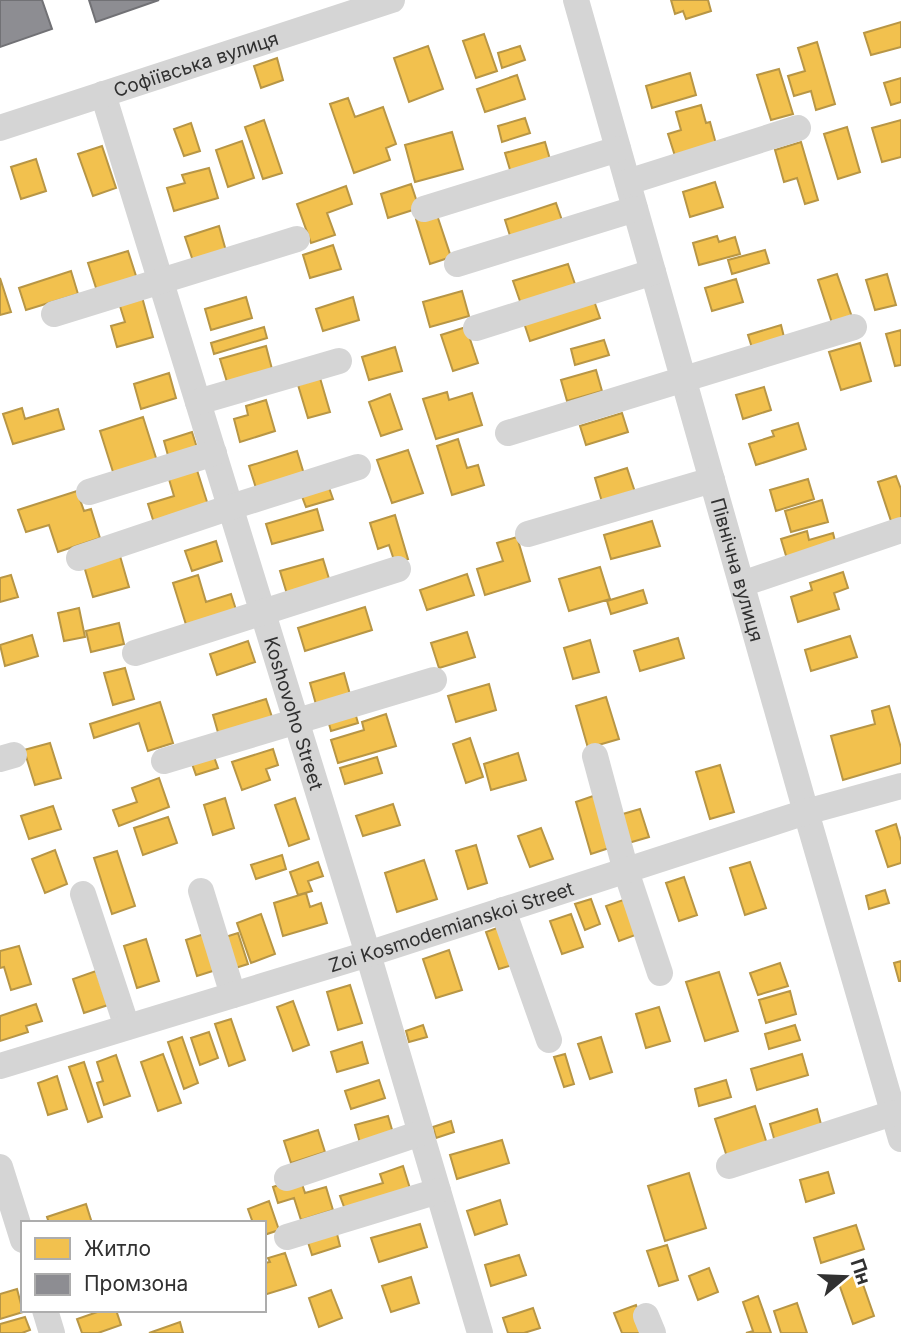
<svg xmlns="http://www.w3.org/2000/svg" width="901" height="1333" font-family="Inter,sans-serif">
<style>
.homes{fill:#f2c14e;stroke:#b89645;stroke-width:2}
.industry{fill:#8d8d92;stroke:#717175;stroke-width:2}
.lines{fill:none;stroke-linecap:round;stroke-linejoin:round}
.minor{stroke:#d5d5d5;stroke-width:26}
.labels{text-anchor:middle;stroke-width:7;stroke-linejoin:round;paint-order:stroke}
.street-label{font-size:19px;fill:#313131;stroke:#fff}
</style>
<rect width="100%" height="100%" fill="#fff"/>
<path class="homes" d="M671,0H708L711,11L686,19L683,11L675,14Z
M901,22V47L871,55L864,33Z
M484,34L497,71L476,78L463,41Z
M817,42L835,104L816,110L811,91L794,96L788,76L805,71L798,48Z
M428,46L443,89L409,102L394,58Z
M520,46L525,60L502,68L498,53Z
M277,58L283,80L261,88L254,66Z
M779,69L793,114L771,120L757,75Z
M690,73L696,95L652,108L646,86Z
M517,75L525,99L485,112L477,89Z
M901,78V102L891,105L884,83Z
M348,98L355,117L383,107L396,144L386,148L390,160L354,173L330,104Z
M701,105L706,123L710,122L716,144L675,156L668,134L681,130L676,112Z
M525,118L530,133L502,142L498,126Z
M264,120L282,173L263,179L245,127Z
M901,120V157L882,162L872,128Z
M191,123L200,151L184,156L174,129Z
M847,127L860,172L838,179L824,134Z
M452,132L463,169L415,182L405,145Z
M242,141L254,178L228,187L216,150Z
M545,142L551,163L511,173L505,153Z
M801,142L818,200L805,204L797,178L784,182L775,150Z
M102,146L116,188L93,196L78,154Z
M36,159L46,191L21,199L11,167Z
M209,168L218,198L174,211L167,188L185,183L182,175Z
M715,182L723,207L690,217L683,192Z
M411,184L419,208L388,218L381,194Z
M346,186L352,204L327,213L335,235L311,243L297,204Z
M556,203L564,226L512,242L505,220Z
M436,212L451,257L430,264L416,219Z
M219,226L226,251L193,261L185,237Z
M717,236L719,242L735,237L740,254L699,265L693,243Z
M333,245L341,269L310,278L303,255Z
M765,250L769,263L732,274L728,260Z
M128,251L137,279L97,291L88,263Z
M568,264L576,287L521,304L513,281Z
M71,271L78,294L26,310L19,288Z
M837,274L852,317L832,323L818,280Z
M887,274L896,305L875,310L866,280Z
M0,278L11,312L0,315Z
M736,279L743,302L712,311L705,288Z
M462,291L469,316L430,327L423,302Z
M592,295L600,318L530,341L522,317Z
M142,297L153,337L117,347L111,326L125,322L119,303Z
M246,297L252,318L211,330L205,309Z
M353,297L359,320L323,331L316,309Z
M781,325L785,341L753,351L748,335Z
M264,327L267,338L214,354L211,343Z
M466,327L478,363L453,371L441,335Z
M901,330V365L895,366L886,334Z
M604,340L609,355L575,365L571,349Z
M860,343L871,381L841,390L829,352Z
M266,346L272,369L227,382L220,359Z
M395,347L402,371L369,380L362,357Z
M596,370L602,391L567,401L561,380Z
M169,373L176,398L141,409L134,384Z
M320,378L330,412L308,418L298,385Z
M764,387L771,410L743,419L736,395Z
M447,392L449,400L472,393L482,425L436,439L423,399Z
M390,394L402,429L381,436L369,402Z
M266,400L275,431L240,442L234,419L248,415L246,406Z
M22,408L25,419L58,409L64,429L13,444L3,414Z
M622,413L628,432L586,445L580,426Z
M143,417L157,461L114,475L100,431Z
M798,423L806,449L756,465L749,444L774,436L772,431Z
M192,432L198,451L169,459L164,441Z
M458,439L467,468L478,465L484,485L452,495L437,446Z
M408,450L423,493L392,503L377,460Z
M297,451L304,474L256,488L249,466Z
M196,467L208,505L154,523L148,504L174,496L168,476Z
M627,468L635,492L602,502L595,478Z
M896,476L901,489V521L892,524L878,482Z
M808,479L814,499L776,511L770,490Z
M327,482L333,499L306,507L300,491Z
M77,491L84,511L91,509L100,538L58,552L49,525L26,532L18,510Z
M822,500L828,522L791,532L785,511Z
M317,509L323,530L272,544L266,524Z
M395,515L408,559L395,563L389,545L378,549L370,523Z
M652,521L660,546L611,559L604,535Z
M807,531L809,540L833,533L836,545L787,559L781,539Z
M517,537L530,581L485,595L477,569L503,561L497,543Z
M216,541L222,561L192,571L185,551Z
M120,556L129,587L93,597L84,566Z
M323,559L330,582L287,594L280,571Z
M600,567L610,599L569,611L559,579Z
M843,572L848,588L834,593L839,609L798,622L791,597L812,590L810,583Z
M467,574L474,595L427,610L420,590Z
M11,575L18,597L0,602V578Z
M198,575L206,602L231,594L238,616L188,631L173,583Z
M643,590L647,603L611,614L607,601Z
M365,607L372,630L305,651L298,628Z
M79,608L85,637L64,641L58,613Z
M119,623L124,644L91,652L86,631Z
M467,632L475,657L439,668L431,643Z
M32,635L38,656L5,666L0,645Z
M850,636L857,657L811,671L805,650Z
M678,638L684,658L640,671L634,651Z
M590,640L599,672L573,679L564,648Z
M248,641L255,662L217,675L210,654Z
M125,668L134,699L113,705L104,673Z
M344,673L351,698L317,708L310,683Z
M489,684L496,710L456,722L448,696Z
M606,697L619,739L588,748L576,706Z
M266,699L273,720L219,736L213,715Z
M160,702L173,743L148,751L139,723L94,738L90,724Z
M889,706L901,748V763L843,780L831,736L875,724L872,711Z
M354,709L358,723L331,731L327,717Z
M386,714L396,746L338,763L331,740L364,730L362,722Z
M470,738L483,777L466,783L453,744Z
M50,743L61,778L35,785L24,750Z
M273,749L278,765L266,769L270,780L242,790L232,762Z
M518,753L526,780L491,790L484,764Z
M213,754L218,768L196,775L191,761Z
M377,757L382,773L345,784L340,768Z
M720,765L734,812L710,819L696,772Z
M159,778L169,807L119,826L113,810L137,802L132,788Z
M596,795L612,847L591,854L576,802Z
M225,798L234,828L213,835L204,805Z
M295,798L309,839L289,846L275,805Z
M393,804L400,825L363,836L356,816Z
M53,806L61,829L29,839L21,816Z
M640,809L649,837L625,844L616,816Z
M168,817L177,843L143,855L134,828Z
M896,824L901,841V863L888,867L876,831Z
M541,828L553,859L530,867L518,836Z
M476,845L487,883L468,889L456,851Z
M55,850L67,884L45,893L32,859Z
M117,851L135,906L112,914L94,858Z
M282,855L286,869L256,879L251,865Z
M424,860L437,899L397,912L385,873Z
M318,862L323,876L308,881L312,891L298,895L290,872Z
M750,862L766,908L745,915L730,868Z
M684,877L697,915L679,921L666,883Z
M885,890L889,903L869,909L866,896Z
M306,893L310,907L321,903L327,923L283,936L274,903Z
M629,898L641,933L619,941L606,906Z
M591,899L600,924L585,930L575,904Z
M261,914L275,954L251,963L237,923Z
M571,914L583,947L562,954L550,921Z
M505,925L519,963L499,969L486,932Z
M207,933L219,969L197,976L186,940Z
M238,933L248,964L229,970L219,939Z
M146,939L159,981L137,988L124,946Z
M19,946L31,984L11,990L4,967L0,968V951Z
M449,950L462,990L436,998L423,959Z
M901,961V981H899L894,963Z
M780,963L788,986L758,995L750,973Z
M96,971L108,1005L84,1013L73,979Z
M719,972L738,1031L705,1041L686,982Z
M350,985L362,1023L338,1030L327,992Z
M790,991L796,1014L766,1023L759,1000Z
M293,1001L309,1045L293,1051L277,1007Z
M36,1004L42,1021L26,1026L28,1032L0,1041V1016Z
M659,1007L670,1041L646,1048L636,1014Z
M231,1019L245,1060L229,1066L215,1024Z
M423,1025L427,1037L409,1042L406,1031Z
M795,1025L800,1040L769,1049L765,1034Z
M209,1032L218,1058L200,1065L191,1038Z
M182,1037L198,1083L184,1089L168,1042Z
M601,1037L612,1072L590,1079L578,1044Z
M362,1042L368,1063L337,1072L331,1052Z
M163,1054L181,1103L158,1111L141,1062Z
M565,1054L574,1084L564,1087L554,1057Z
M802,1054L808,1075L757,1090L751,1069Z
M116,1055L130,1096L104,1105L97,1083L103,1081L97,1062Z
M84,1062L102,1117L88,1122L69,1067Z
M57,1076L67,1109L48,1115L38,1083Z
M379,1080L385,1098L351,1109L345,1091Z
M726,1080L731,1097L699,1106L695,1089Z
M755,1106L767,1144L727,1157L715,1119Z
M817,1109L822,1128L775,1142L770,1124Z
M388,1116L393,1133L360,1143L355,1125Z
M451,1121L454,1132L436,1138L433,1127Z
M318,1130L325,1152L291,1163L284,1141Z
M502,1140L509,1163L457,1179L450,1155Z
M403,1166L412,1195L347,1215L340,1196L383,1183L380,1174Z
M828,1172L834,1193L806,1202L800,1180Z
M689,1173L706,1228L665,1241L648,1186Z
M300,1178L305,1193L326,1187L333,1210L301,1220L294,1198L278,1203L273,1187Z
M500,1200L507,1224L475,1235L467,1211Z
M269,1201L279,1230L264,1235V1223H253L248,1209Z
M86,1204L92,1223H49L47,1217Z
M420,1224L427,1247L379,1262L371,1238Z
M856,1225L864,1249L821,1263L814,1238Z
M335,1226L340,1246L312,1255L306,1236Z
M667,1245L678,1280L659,1286L647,1251Z
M285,1253L296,1285L264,1295V1263L270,1262L268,1258Z
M519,1255L526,1275L491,1286L485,1265Z
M709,1268L718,1292L698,1300L689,1276Z
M859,1273L874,1316L853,1324L838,1281Z
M411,1277L419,1303L391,1312L382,1286Z
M17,1289L23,1312L0,1319V1294Z
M331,1290L342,1318L319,1327L309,1298Z
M758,1296L771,1333H746L753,1331L743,1302Z
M797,1303L807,1333H781L774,1311Z
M636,1305L647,1333H622L614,1313Z
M533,1308L540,1328L524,1333H508L503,1318Z
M103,1310H116L121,1325L98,1333H82L77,1319Z
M25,1317L30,1330L22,1333H0V1324Z
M180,1322L183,1333H149Z"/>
<path class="industry" d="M0,0H42L52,29L0,47Z
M89,0H159L96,22Z"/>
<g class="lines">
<g class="minor">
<path id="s1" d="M576,0L806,812L901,1139"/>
<path id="s2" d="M103,94L368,954L480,1333"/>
<path id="s3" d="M0,128L392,0"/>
<path d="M628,182L798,128"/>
<path d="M424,209L618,149"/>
<path d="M457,264L635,209"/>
<path d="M54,314L297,239"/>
<path d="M476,328L653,272"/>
<path d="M198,402L339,361"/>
<path d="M508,433L854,327"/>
<path d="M89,492L214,453"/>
<path d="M528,534L712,480"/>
<path d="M79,558L231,507L358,467"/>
<path d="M742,584L901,530"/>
<path d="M135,653L398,569"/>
<path d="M595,756L626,871L660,973"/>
<path d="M0,759L14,755"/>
<path d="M164,761L434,680"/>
<path d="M201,891L233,995"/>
<path d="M83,894L127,1027"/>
<path d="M503,910L549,1040"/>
<path id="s4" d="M0,1066L368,954L806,812L901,786"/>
<path d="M729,1166L893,1113"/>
<path d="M0,1167L23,1240"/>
<path d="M287,1178L421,1133"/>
<path d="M287,1237L438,1191"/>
<path d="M45,1310L52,1333"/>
<path d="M646,1316L653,1333"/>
</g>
</g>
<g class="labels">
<g class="street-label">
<text dy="7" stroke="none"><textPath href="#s3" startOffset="206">Софіївська вулиця</textPath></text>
<text dy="7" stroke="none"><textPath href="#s1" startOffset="592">Північна вулиця</textPath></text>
<text dy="7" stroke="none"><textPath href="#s2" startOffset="648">Koshovoho Street</textPath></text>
<text dy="7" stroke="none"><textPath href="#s4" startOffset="472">Zoi Kosmodemianskoi Street</textPath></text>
</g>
</g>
<rect x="21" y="1221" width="245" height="91" fill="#ffffff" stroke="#adadad" stroke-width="2"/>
<rect x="35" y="1238" width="35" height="21" fill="#f2c14e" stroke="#adadad" stroke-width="2"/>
<text x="84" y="1256" font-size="21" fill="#313131">Житло</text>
<rect x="35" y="1274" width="35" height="21" fill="#8d8d92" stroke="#adadad" stroke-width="2"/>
<text x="84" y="1291" font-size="21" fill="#313131">Промзона</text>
<g transform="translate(845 1277) rotate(71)" stroke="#ffffff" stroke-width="5" paint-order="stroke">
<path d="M0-5L12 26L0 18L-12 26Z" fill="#313131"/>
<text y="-10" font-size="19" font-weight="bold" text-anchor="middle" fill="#313131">Пн</text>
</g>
</svg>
